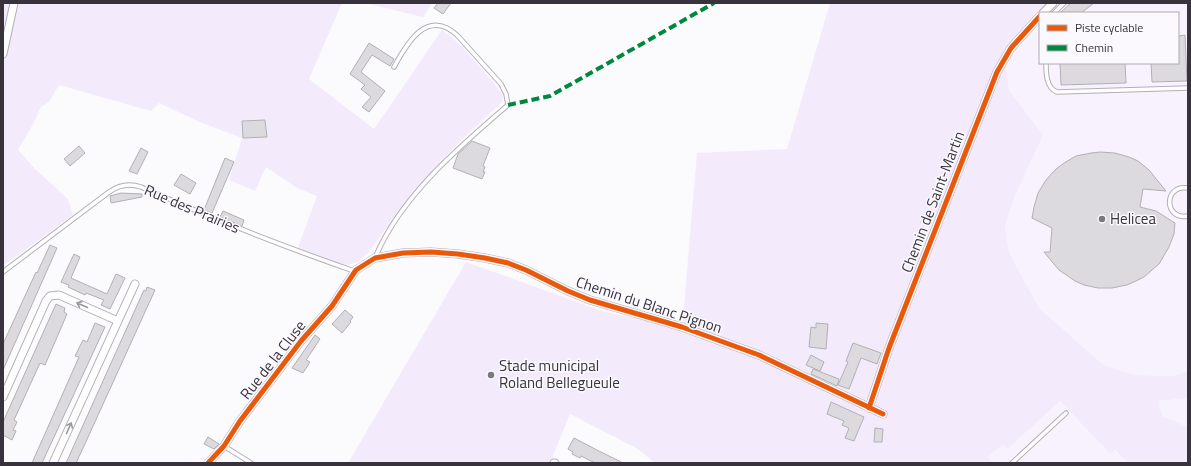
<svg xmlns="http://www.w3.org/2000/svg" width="1191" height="466" font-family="'Titillium Web',sans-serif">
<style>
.built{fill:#f8f2fe}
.green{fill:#f3ebfc}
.building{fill:#dcd9df;stroke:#b2b0b5}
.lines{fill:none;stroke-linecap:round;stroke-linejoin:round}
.service-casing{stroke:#b2afb5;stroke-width:5.5}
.minor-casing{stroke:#b2afb5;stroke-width:9}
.service{stroke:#fefeff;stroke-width:3.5}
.minor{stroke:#fefeff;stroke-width:7}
.quiet{stroke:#00873e;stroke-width:4;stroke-dasharray:8 4;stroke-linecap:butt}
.cycleway-casing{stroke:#fbf9fe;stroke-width:8}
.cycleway{stroke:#e8590c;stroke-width:5}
.oneway{stroke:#9a989e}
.poi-dot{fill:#7c7880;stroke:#fbf9fe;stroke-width:1.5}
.labels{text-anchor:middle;stroke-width:3;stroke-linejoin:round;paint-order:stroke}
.street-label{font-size:15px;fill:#37323c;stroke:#fbf9fe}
.poi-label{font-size:15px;fill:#37323c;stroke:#fbf9fe;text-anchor:start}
</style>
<rect width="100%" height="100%" fill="#fbfafd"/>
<path class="built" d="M1059,3H1188V371L1174,376L1134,375L1104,365L1040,309L1009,253L1005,226L1014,198L1043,135L1009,90L1006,65L1012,52L1034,26L1040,21V63H1178V13H1048Z
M1188,398V427L1162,416L1159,401Z
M1060,401L1109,453L1114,450L1127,463H992L988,457L1003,444L1008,449Z"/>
<path class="green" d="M3,3H342L309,79L374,129L442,30C462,43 485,73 501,92L503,98L502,102L459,142L413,191L368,253L363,258L357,262L336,268L296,253L317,196L297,188L266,167L255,191L229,180L242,138L202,123L159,103L151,111L59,85L49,102L41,107L33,124L18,150L35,169L68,199L73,215L3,266Z
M365,3H432L423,17Z
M830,3H1059L1048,13H1040L1034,26L1012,52L1006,65L1009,90L1043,135L1014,198L1005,226L1009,253L1040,309L1104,365L1134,375L1174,376L1188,371V398L1159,401L1162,416L1188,427V463H1127L1115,450L1110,454L1060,401L1008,449L1003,444L988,457L992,463H655L638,449L570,414L550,463H348L466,262L605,312L654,322L682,330L697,153L787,149Z"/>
<path class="building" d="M438,3H451L443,14L434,8Z
M1071,3H1094L1081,13H1060Z
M1185,35L1187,81L1152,82L1151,63H1178V36Z
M369,43L394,59L390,66L372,55L361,72L385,91L369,112L362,107L371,97L361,89L365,85L350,74Z
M1060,63H1125L1126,83L1061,85Z
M265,120L267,137L243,138L242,121Z
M472,141L490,148L483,166L485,167L483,172H485L482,179L453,168L458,154Z
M79,146L85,153L70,166L64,159Z
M141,148L148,152L137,174L129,171Z
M1100,152L1115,153L1129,157L1138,161L1149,170L1166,191L1143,189L1140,207L1156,211L1175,223L1174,234L1169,247L1159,264L1144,277L1136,281L1127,285L1112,288H1098L1084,285L1075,281L1059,270L1044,252H1050L1052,228L1032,218L1034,207L1038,193L1046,180L1056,169L1064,163L1076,156L1091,153Z
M225,158L234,162L212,213L204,210Z
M181,174L196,183L190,194L174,185Z
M121,193L142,194V197L111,203L110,196Z
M223,211L244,220L242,226L220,217Z
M50,245L57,248L3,370V344L36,272L37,273Z
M74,254L80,257L71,278L107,294L116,274L125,278L110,309L101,305L104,300L86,293L85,295L68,287L69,285L61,282Z
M147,287L155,290L84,446L76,463H66L144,290L146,291Z
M56,304L65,308L64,312L67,314L45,365L40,363L14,420L17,422L13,430L16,431L12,440L3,435V422Z
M345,310L353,317L350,321L351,322L342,333L332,324Z
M95,323L105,327L42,463H32L79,357L75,356L83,340L87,342Z
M816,323L828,324L826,349L809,347L811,327L816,328Z
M315,335L320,339L306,360L310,362L303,373L292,368Z
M853,343L881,353L877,364L861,358L849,389L838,385L848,362L846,361Z
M811,355L824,362L820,371L806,365Z
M813,369L839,379L837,386L811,374Z
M831,402L864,417L854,441L845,438L849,428L842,425L844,421L827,414Z
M875,428L883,429L882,442H874Z
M208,437L219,444L214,449L204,444Z
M574,438L597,450L623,463H595L581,456L580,458L572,454L573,452L568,449Z"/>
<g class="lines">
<defs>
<path id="service" d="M1054,13L1064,3
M1046,63C1046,72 1046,88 1057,92L1188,88
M1188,188C1163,184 1164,221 1188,216
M375,258C400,197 459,147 508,105L506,94L501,84L457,35C427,8 407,43 394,67
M3,272L109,192C119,185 129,183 141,187C211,218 282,246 354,271
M224,446L251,463
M1012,463L1066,413"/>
<path id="minor" d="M1043,13L1053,3
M3,54L14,3
M3,397L46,301L50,296L59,295L118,321
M869,408L889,348L997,72L1011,48L1040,16
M53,463L135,284
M208,463L224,446L240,421L301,341L332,306L356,270L375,258L403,253L431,252L458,254L485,258L508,263L526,270L568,291L590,300L682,327L759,355L883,414
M554,463H555"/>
</defs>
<use href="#service" class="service-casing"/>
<use href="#minor" class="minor-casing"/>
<use href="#service" class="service"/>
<use href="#minor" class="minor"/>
<path class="quiet" d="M508,105L550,96L714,3"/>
<defs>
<path id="cycleway" d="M869,408L889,348L997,72L1011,48L1040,16
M208,463L224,446L240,421L301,341L332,306L356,270L375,258L403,253L431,252L458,254L485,258L508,263L526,270L568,291L590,300L682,327L759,355L883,414"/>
</defs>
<use href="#cycleway" class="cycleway-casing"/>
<use href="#cycleway" class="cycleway"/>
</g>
<defs><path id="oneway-shaft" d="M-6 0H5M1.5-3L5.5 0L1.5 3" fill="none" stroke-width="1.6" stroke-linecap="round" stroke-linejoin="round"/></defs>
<g class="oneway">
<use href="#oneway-shaft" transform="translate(82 305) rotate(-156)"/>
<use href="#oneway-shaft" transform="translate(69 428) rotate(-66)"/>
</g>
<g class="poi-dot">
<circle cx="1102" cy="219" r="4"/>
<circle cx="491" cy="375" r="4"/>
</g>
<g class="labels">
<g class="street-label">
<text transform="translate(933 202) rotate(-69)" y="5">Chemin de Saint-Martin</text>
<text transform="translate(192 209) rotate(23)" y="5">Rue des Prairies</text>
<text transform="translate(649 305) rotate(18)" y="5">Chemin du Blanc Pignon</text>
<text transform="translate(273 360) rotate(-52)" y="5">Rue de la Cluse</text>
</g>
<g class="poi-label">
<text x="1110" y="224">Helicea</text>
<text x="499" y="371">Stade municipal<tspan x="499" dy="17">Roland Bellegueule</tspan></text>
</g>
</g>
<rect width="1191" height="466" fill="none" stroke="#37323c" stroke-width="8"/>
<rect x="1039" y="12" width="140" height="52" fill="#fbf9fe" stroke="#ada9b0"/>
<rect x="1047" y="25" width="20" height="6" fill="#e8590c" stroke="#ada9b0"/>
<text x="1075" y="32" font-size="12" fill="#37323c">Piste cyclable</text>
<rect x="1047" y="45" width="20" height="6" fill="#00873e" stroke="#ada9b0"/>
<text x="1075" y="52" font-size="12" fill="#37323c">Chemin</text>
</svg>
